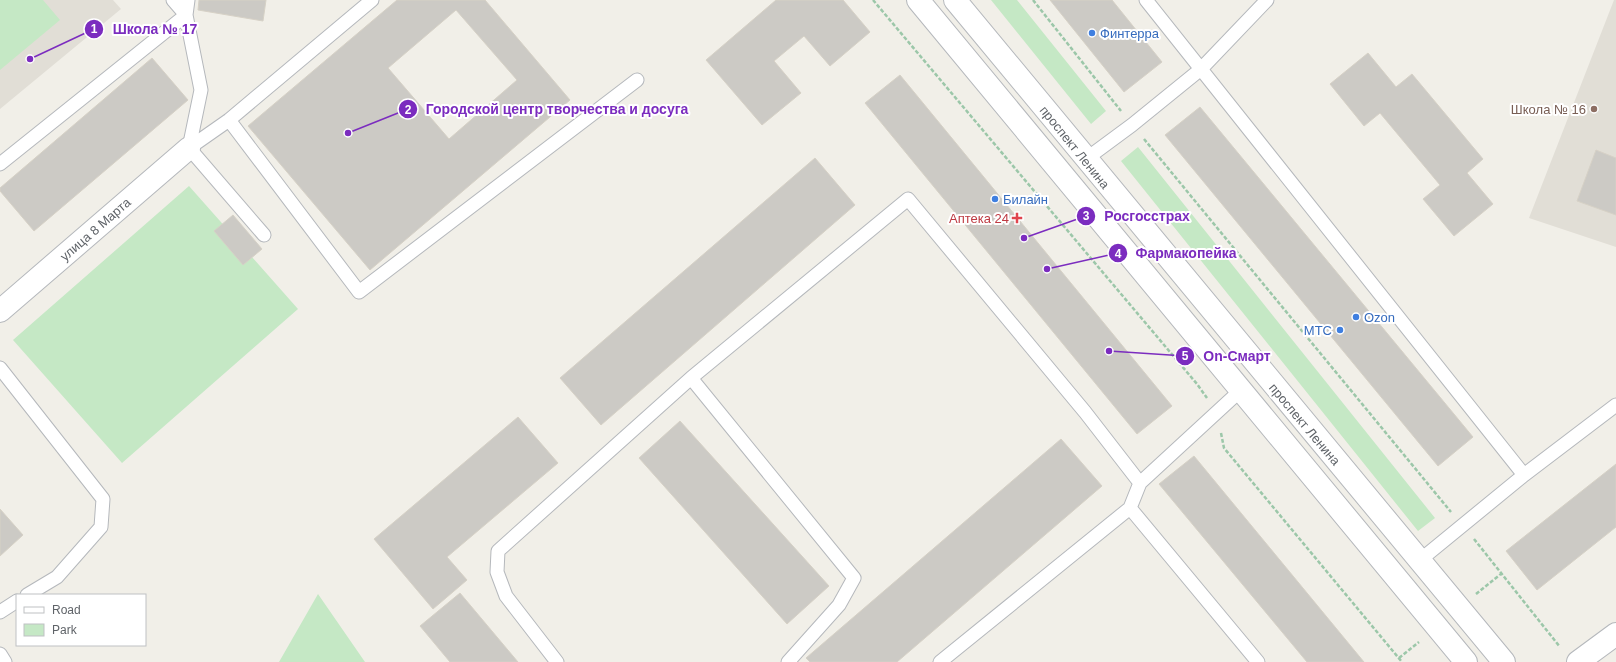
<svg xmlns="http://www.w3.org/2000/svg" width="1616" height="662" font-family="Helvetica,sans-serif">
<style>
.education{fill:#e1ded6}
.green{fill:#c5e8c5}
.building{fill:#cccac5;stroke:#d6d1c6;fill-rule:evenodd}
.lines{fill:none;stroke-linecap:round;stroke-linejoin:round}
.service-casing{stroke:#b5b8bc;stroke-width:15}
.minor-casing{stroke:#b5b8bc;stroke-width:24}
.path{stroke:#9cc7a9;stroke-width:2.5;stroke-dasharray:4 2;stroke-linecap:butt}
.service{stroke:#fff;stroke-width:13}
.minor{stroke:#fff;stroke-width:22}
.shop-dot{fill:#3f7fe0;stroke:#fff;stroke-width:1.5}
.education-dot{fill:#8d6e63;stroke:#fff;stroke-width:1.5}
.health-dot{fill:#e0444e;stroke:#fff;stroke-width:1.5}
.labels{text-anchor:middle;stroke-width:4;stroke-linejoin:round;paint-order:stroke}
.shop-label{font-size:13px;fill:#366cbe;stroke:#fff;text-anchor:start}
.education-label{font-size:13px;fill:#785e54;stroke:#fff;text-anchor:end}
.street-label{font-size:13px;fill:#5f6368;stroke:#fff}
.health-label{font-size:13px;fill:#be3a42;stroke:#fff;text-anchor:end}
.leader{fill:none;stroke:#7b2cbf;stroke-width:1.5}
.callout-dot{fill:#7b2cbf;stroke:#fff;stroke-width:1.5}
.mark-label{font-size:12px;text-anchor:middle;font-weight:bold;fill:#fff}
.callout-label{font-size:14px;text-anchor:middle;font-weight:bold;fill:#7b2cbf;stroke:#fff;stroke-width:4;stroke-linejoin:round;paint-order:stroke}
</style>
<rect width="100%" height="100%" fill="#f1efe8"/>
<path class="education" d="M0,0H113L121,9L0,109Z
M1614,0H1616V247L1529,218Z"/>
<path class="green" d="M0,0H43L60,20L0,70Z
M991,0H1017L1106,111L1091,124Z
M1138,147L1435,518L1418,531L1121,161Z
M189,186L298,309L122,463L13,340Z
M318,594L365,662H279Z"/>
<path class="building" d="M199,0H266L263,21L198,10Z
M397,0H485L570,100L370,270L248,126ZM456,10L517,80L449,139L388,68Z
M776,0H843L870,32L830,66L804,36L774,61L801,93L762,125L706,60Z
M1050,0H1112L1162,62L1124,92Z
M1368,53L1396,87L1412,74L1483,159L1467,173L1493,204L1454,236L1423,199L1440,185L1380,113L1364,126L1330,84Z
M152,58L188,100L34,231L0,191V188Z
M900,75L1172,406L1137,434L865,103Z
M1200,107L1473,437L1438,466L1165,135Z
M1596,150L1616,158V215L1577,201Z
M815,158L855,205L601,425L560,378Z
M233,215L262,249L243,265L214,231Z
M518,417L558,463L447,557L467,580L433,609L374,539Z
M680,421L829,586L787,624L639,458Z
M1061,439L1102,486L897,662H810L806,658Z
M1194,456L1364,662H1307L1159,484Z
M1616,464V527L1537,590L1506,551Z
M0,509L23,535L0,556Z
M460,593L518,662H450L420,626Z"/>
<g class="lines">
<defs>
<path id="service" d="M173,0L186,15L201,90L189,148
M1146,0L1524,475
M229,120L359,292L637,80
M189,148L229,120L372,0
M189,148L264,235
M1086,159L1132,125L1201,69L1267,0
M0,164L186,15L188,0
M0,368L103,499L101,527L57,577L27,595
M1130,508L1258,662
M1419,561L1524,475L1616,405
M0,612L17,601
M0,654L5,662
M557,662L506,596L497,572L498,551L691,378
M788,662L839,605L854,578L691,378L908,199L1085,412L1140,483L1241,390
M940,662L1130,508L1140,483"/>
<path id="minor" d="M918,0L1466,662
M955,0L1504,662
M0,311L189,148
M1578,662L1616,634"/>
</defs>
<use href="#service" class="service-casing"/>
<use href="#minor" class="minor-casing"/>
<path class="path" d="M873,0L1197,384L1207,398
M1033,0L1121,111
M1144,139L1451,512
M1221,433L1224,448L1402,662
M1474,539L1560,647
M1476,594L1502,573
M1399,658L1419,642"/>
<use href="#service" class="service"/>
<use href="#minor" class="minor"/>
</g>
<g class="shop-dot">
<circle cx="1092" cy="33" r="4"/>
<circle cx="995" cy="199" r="4"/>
<circle cx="1356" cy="317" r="4"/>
<circle cx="1340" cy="330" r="4"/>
</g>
<circle class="education-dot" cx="1594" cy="109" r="4"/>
<path class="health-dot" d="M1015 212h4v4h4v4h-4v4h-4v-4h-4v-4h4z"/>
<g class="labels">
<g class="shop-label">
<text x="1100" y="38">Финтерра</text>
<text x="1003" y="204">Билайн</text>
<text x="1364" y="322">Ozon</text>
<text x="1332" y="335" text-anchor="end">МТС</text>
</g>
<g class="education-label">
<text x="1586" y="114">Школа № 16</text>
</g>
<g class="street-label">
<text transform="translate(1075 147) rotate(51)" y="5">проспект Ленина</text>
<text transform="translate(95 229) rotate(-41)" y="5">улица 8 Марта</text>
<text transform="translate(1305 424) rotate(50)" y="5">проспект Ленина</text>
</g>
<g class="health-label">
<text x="1009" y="223">Аптека 24</text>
</g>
</g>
<path class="leader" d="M30 59L94 29M348 133L408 109M1024 238L1086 216M1047 269L1118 253M1109 351L1185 356"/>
<g class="callout-dot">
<circle cx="30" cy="59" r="4"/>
<circle cx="348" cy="133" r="4"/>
<circle cx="1024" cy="238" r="4"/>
<circle cx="1047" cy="269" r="4"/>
<circle cx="1109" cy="351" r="4"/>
<circle cx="94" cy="29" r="10"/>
<circle cx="408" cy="109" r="10"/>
<circle cx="1086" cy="216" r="10"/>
<circle cx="1118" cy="253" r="10"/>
<circle cx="1185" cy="356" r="10"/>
</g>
<g class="mark-label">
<text x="94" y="33">1</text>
<text x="408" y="114">2</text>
<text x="1086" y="220">3</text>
<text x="1118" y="258">4</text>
<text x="1185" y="360">5</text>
</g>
<g class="callout-label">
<text x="155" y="34">Школа № 17</text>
<text x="557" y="114">Городской центр творчества и досуга</text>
<text x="1147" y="221">Росгосстрах</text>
<text x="1186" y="258">Фармакопейка</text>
<text x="1237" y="361">On-Смарт</text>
</g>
<rect x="16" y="594" width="130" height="52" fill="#ffffff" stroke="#bfc1c3"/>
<rect x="24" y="607" width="20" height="6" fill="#ffffff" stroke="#bfc1c3"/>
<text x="52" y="614" font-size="12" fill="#5f6368">Road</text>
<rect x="24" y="624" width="20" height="12" fill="#c5e8c5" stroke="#bfc1c3"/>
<text x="52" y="634" font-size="12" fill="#5f6368">Park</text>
</svg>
